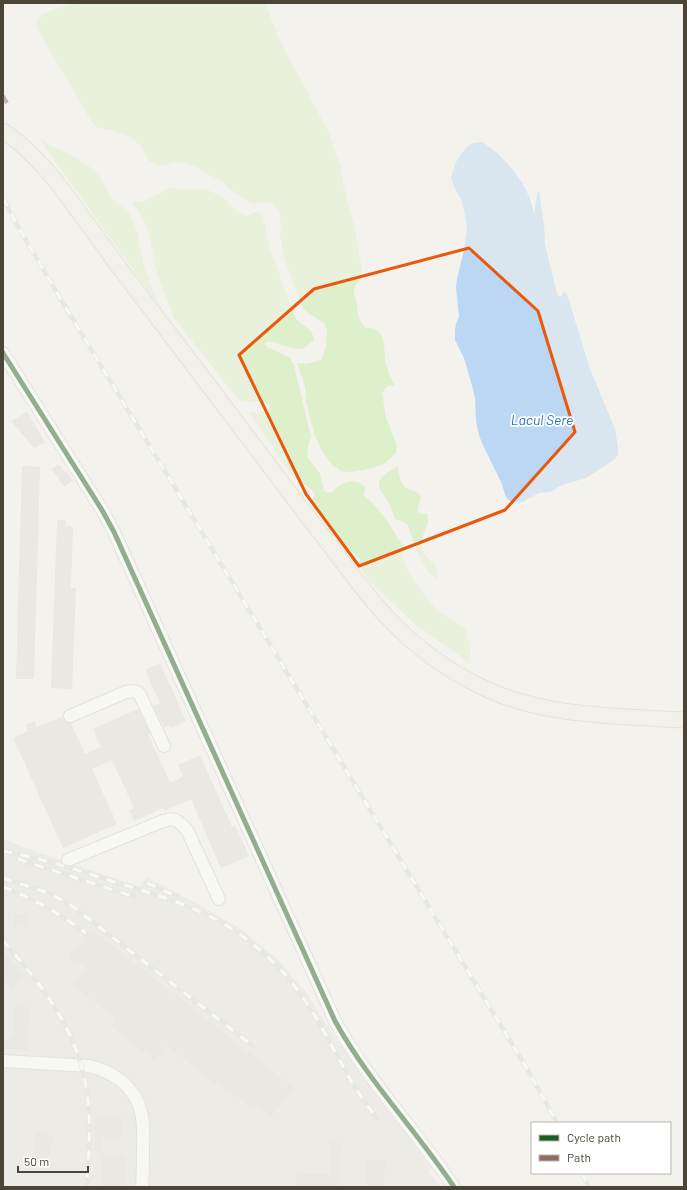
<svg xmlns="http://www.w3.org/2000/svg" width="687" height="1190" font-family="Barlow,sans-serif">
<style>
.industrial{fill:#e5e2dc}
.green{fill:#deefcb}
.water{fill:#bbd7f3}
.building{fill:#dddbd5}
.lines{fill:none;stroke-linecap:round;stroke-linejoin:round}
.minor-casing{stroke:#d1cfca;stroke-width:14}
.major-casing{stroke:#d7d0b9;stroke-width:17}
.minor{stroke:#fdfdfc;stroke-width:12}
.major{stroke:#f2efe4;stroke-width:15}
.rail-casing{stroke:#dadad9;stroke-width:4.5}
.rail{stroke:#fff;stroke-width:3;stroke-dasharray:9;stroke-linecap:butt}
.quiet{stroke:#8d6e63;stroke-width:4;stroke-dasharray:8 4;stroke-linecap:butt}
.cycleway-casing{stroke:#fff;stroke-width:8}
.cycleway{stroke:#1b5e20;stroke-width:5}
.marked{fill:none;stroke:#e8590c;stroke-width:3;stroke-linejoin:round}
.labels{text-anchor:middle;stroke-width:3.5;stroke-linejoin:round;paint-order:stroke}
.water-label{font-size:14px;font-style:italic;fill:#2771c0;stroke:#fff}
</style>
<rect width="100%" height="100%" fill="#f3f2ed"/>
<path class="industrial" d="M3,839L45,855L141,887L146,877L196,903L239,928L277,959L305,991L336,1039L362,1076L407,1135L432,1169L429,1173L442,1187H3Z"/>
<path class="green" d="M78,3H265L283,48L300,78L329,133L340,165L346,196L355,228L362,270L361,280C358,283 354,286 354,291C353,294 356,297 356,300C359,315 355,315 366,328C371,328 377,328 380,333C385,340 384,350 385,358C386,367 390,377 395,385L386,387L382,393L386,417L397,446L396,453L384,464L373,468L351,472L341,471L330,463L320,447L314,433L306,401L305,387L297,363C307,365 313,363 322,359L326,346L327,331L324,323L304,310L292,281L283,254L280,235L281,224L279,211L273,204L264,202L252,204L227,187L221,180L209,175L197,167L185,163L174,162L166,165H156L148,160L141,146L131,137L110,130L98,128L91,121L38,30C37,28 36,26 37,24C38,10 67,6 78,3Z
M39,138L50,145L73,156L90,167L99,176L106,186L110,196L129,213L136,228L145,269L157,302L66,177Z
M170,188L188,190L194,189H203L210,191L223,197L242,215L247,216L255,212H259L263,217L270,249L295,317C302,328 312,325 314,340L303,349L292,348L269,341L264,344L267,347L290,358L294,365L311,437L308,446L307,457L320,474L324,491L328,493L333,492C338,484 351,479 360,483C361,483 365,487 366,488L364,491V496C378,504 397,536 405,550C404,552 403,554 403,556C404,570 427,599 436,609C445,616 455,622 465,628L467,632L466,637C473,643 469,655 470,665L464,659L417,626L371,583L362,572L360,560L355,554L339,543L332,531L330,523L324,516L315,511L312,506V499L315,494L313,491L292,475L249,412H266L270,409L269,405C259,398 247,405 238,399L174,318C171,312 169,306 167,300C162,287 157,275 154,261C150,237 148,221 131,201L141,202L146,200Z
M398,466C399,475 400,484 408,489C416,493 416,489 421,497L418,508V512L423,514L427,513C431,527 420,533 422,546C423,559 432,558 436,566C437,570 437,575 438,579C421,571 414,541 407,524L395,519C393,515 393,511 391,507C389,501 384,497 381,491C374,478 388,472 398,466Z"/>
<path class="water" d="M481,142C496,148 519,175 526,190C530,198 532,206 534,214L537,194L539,190L544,225L545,244L556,290L558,296L561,297L564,291L567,294L590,369L615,429L618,448V455L614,460L586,478L562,485L550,492L539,493L523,502H515L510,501L506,497L501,482L481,441L478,431L476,420L475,398L473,389L464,358L455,340V331L456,323L459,317L456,287L457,279L464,250L467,227L464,210L461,199L456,191L451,178L456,162L462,153L467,147L473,143Z"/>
<path class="building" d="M27,412L45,442L34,448L11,421Z
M58,465L61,466L66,473L67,472L73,481L64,487L52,469Z
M22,466L40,467L34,679H16Z
M57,520H66V526L73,527L71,588H76L72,689L51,688Z
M160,663L186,721L171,728L169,725L164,727L153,706L160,703L145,670Z
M138,709L150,733L148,734L170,783L183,777L178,765L200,755L232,827L235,825L249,856L221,868L191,799L164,811L163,808L134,821L129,810L134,808L112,760L92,769L117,824L63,848L13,738L28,731L25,725L34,721L37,727L63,716L65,722L71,723L85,754L101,747L93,729Z
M15,914H28V927H15Z
M90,928L294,1088L272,1116L254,1102L250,1107L226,1089L225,1091L166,1045L154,1060L111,1026L116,1019L74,985L87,969L69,955Z
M3,951L25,976L12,988L3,978Z
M15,1007H29L28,1050L3,1049V1039L9,1040V1036H14Z
M95,1114H102V1117H122L121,1139H102V1151H95Z
M35,1133H45V1135L53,1136V1145H49V1156H46V1163H35Z
M330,1142L341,1143L340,1187H296V1173L330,1174Z
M102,1156H126L125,1187H101Z
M366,1160L385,1161L384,1187H366Z"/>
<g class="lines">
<defs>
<path id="minor" d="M3,353L102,510L114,532L335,1021C368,1081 416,1130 454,1187
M70,716L126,692L134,691L139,693L164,746
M68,860L163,821C176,817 178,821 187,830L219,899
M3,1061L89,1066C101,1068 110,1073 120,1080C143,1098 144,1119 143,1147C143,1160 143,1174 142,1187"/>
<path id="major" d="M3,131C35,152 58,183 80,214C95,234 110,255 125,275C176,342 226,409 277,476C295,500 313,524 332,548C350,572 367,596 388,618C415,647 448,671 484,688C544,717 618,716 684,720"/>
</defs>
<use href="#minor" class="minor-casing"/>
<use href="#major" class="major-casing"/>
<use href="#minor" class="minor"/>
<use href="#major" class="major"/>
<defs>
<path id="rail" d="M3,198L17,225L63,303L529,1072L557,1123
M3,851C40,858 75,869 111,881C151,893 193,905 229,927C254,943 278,964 296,988C319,1018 334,1052 353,1084C360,1096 369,1107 377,1119
M18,859L135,897
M3,878L51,894L72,906L253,1046
M147,883L178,897
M3,887C33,898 60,914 86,933
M3,941C45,988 82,1036 88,1102C91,1130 88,1159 87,1187
M582,1173L589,1187"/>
</defs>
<use href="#rail" class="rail-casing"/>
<use href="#rail" class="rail"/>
<path class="quiet" d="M3,96L7,103"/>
<defs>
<path id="cycleway" d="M3,353L102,510L114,532L335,1021C368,1081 416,1130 454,1187"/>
</defs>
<use href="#cycleway" class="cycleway-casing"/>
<use href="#cycleway" class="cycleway"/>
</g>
<path d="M0 0H687V1190H0ZM469,248L538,311L575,432L505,510L359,566L306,494L239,355L314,289Z" fill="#f3f2ed" fill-opacity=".55" fill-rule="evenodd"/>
<path class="marked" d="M469,248L538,311L575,432L505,510L359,566L306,494L239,355L314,289Z"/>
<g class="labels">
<g class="water-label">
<text x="542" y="425">Lacul Sere</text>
</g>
</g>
<rect width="687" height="1190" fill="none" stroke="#4b4537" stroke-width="8"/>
<rect x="531" y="1122" width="140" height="52" fill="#ffffff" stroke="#b7b5af"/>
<rect x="539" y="1135" width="20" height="6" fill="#1b5e20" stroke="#b7b5af"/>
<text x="567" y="1142" font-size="12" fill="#4b4537">Cycle path</text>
<rect x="539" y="1155" width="20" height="6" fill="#8d6e63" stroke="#b7b5af"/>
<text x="567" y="1162" font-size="12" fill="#4b4537">Path</text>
<path d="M18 1166v6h70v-6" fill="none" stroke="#4b4537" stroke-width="2"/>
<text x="24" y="1166" font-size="12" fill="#4b4537" stroke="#ffffff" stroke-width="3" paint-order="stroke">50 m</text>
</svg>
